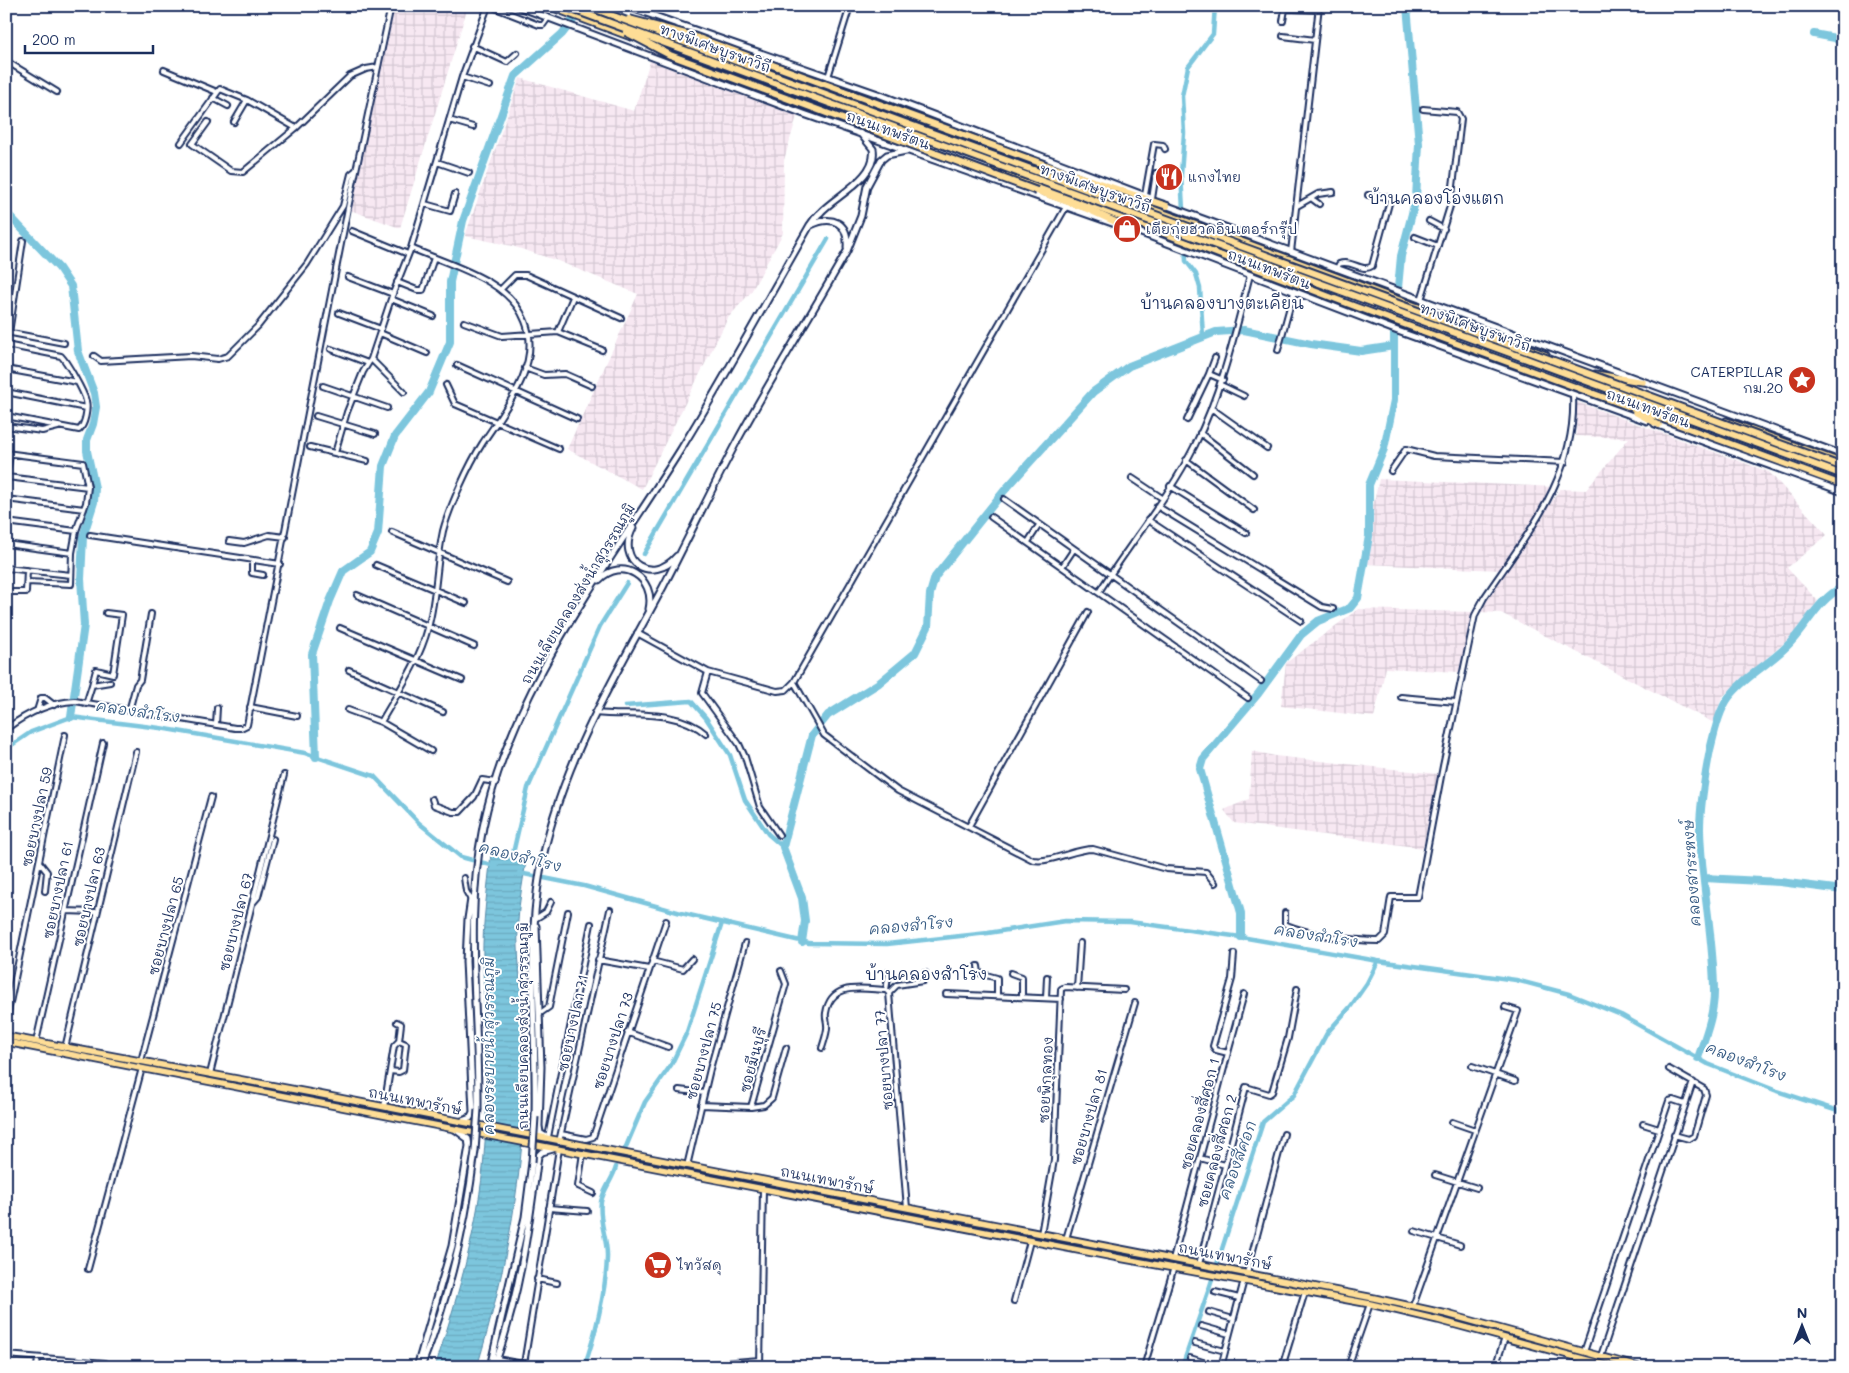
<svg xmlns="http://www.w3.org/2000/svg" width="1849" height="1373" font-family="Mali,'Playpen Sans Thai',sans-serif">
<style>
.industrial{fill:url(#industrial-grid)}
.water{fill:url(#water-rules);stroke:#568aaa}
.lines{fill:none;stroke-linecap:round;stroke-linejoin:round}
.canal{stroke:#7dc6dd;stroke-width:4.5}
.river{stroke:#7dc6dd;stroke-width:8}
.minor-casing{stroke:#1b2f5e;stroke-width:8}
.secondary-casing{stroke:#1b2f5e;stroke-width:9}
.primary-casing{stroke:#1b2f5e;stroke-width:9}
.trunk-casing{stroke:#1b2f5e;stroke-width:9}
.motorway-casing{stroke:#1b2f5e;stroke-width:10}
.minor{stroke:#fff;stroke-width:4}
.secondary{stroke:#fff;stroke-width:5}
.primary{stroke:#fedd96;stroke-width:5.5}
.trunk{stroke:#fedd96;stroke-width:5.5}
.motorway{stroke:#fedd96;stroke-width:6}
.secondary-bridge-casing{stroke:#1b2f5e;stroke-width:9;stroke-linecap:butt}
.motorway-bridge-casing{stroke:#1b2f5e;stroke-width:10;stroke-linecap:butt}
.secondary-bridge{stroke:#fff;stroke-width:5}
.motorway-bridge{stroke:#fedd96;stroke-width:6}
.labels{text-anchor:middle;stroke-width:4;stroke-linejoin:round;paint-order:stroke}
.street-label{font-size:14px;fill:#1b2f5e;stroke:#fff}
.poi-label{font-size:14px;fill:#1b2f5e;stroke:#fff;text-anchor:start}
.water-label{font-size:15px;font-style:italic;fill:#385c84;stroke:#fff}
.quarter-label{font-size:16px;fill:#1b2f5e;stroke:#fff}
</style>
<defs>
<pattern id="industrial-grid" width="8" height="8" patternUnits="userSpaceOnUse" patternTransform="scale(1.25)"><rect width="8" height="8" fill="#f7e8f2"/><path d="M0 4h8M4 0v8" fill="none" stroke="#d3c7d2"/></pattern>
<pattern id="water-rules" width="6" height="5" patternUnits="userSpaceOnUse" patternTransform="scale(1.25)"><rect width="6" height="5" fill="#7dc6dd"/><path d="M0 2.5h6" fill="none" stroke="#6baac0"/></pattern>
</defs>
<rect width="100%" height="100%" fill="#fff"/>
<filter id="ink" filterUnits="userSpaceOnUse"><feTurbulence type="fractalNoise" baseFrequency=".02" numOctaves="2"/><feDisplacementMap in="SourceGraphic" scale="10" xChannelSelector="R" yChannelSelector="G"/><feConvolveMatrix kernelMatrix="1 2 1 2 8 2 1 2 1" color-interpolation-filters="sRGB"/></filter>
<g filter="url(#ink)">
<path class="industrial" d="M392,6H468L400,228L350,210L362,140Z
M650,61L797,116L784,160L783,233L751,292L728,318L642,489L567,449L638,294L558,261L512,246L465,236L520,78L634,111Z
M1577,402L1769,472L1827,535L1787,568L1818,601L1790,638L1722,697L1714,723L1501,613L1479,612L1560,489L1586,490L1629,438L1576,436Z
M1379,479L1555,487L1500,570L1366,564L1370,550L1373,507Z
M1358,609L1472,612L1459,672L1386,668L1374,717L1281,706L1286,663Z
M1252,751L1275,756L1438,774L1423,848L1234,823L1224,810L1249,799Z"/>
<path class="water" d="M491,853L526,861C523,881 519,901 518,921C516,969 526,1017 526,1065C525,1167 507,1269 477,1367H435C456,1302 476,1236 483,1168C490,1098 484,1029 483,959C482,924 488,888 491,853Z"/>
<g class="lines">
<path class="canal" d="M1203,336L1200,288L1196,274L1186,261L1181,175L1184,133L1182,96L1188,67L1213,34L1215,6
M644,554L828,239
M625,706L691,701L706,718L730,755L745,800L768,834L783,847
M6,749L31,732L71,717L160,728L305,753L374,776L419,823L461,857L495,866
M511,862L528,788L600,626L627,583
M519,873L584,886L681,913L809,943L887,944L988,933L1065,921L1130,922L1241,937L1378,961L1516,980L1569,994L1621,1015L1708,1064L1777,1091L1841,1112
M625,1149L645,1102L671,1065L687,1032L722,923
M584,1367C595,1337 606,1290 607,1258C608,1239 598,1221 601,1202C603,1190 613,1179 616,1167
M1182,1367L1210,1286L1263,1122L1294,1095L1327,1033L1351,1006L1367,983L1378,961"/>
<path class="river" d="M1814,34L1835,38L1843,44
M6,212L59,268L71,286L78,351L94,393L96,407L93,424L87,440V451L95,488L94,502L83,537L81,579L84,625L71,717
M1398,288L1401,256L1416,198L1419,144L1407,6
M316,757L312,654L330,601L343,571L370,552L378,533L383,466L395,436L429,392L450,342V282L463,221L515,76L562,34L584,6
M1704,878L1780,882L1843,890
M1241,937V913L1200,769L1203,759L1258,694L1301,635L1318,621L1350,608L1358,598L1369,536V485L1384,449L1394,400V333
M802,942L805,921L802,898L783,847L812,735L828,715L879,683L915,653L928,627L930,594L935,577L1004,491L1093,392L1129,366L1216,332L1244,330L1311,344L1361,351L1394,346
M1698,1058C1705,1037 1714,1015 1714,992C1714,937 1701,884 1700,829C1700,803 1705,776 1710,750C1714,734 1719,710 1729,697C1745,676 1768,665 1786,647C1806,629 1817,599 1843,587
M1843,1108V1113"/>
<defs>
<path id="minor" d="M490,6L539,25H543L548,18
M1283,21L1285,9L1318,10
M1283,36L1315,40
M472,46L507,62L517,53
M6,61L57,92
M164,70L217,92
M462,77L490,86
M828,77L850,6
M213,98L228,106
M449,120L473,127
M208,122L192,144L231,171L243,172L296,128L350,76L366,69L378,67
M234,122L247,100
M181,143L220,89L247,100L296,128
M437,162L469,173
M1145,195L1154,144L1163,145L1165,149
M1311,198L1319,204
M1152,199L1156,173
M425,204L450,211L455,194
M1297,206L1318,194L1333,192
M1066,207L794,682L824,735L878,776L898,791L1033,860C1053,863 1073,849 1093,849L1166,869L1206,872L1215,883
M1429,221L1444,229
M352,231L408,254
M1415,237L1438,246
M1291,252L1319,6
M1337,269L1339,264C1351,259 1362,273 1372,266L1390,200L1388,197L1368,195
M348,277L393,294
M397,282L417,290H423L434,258
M502,288L515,275H526L621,318
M391,299L433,316
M1421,300L1451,203L1461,119L1457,112L1423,109
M339,313L381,329
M464,322L502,336L558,332L602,350
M6,332L64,343
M558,332L573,297
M9,333L23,241
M380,333L427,353
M6,345L61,356C67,362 84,392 86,401C88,409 85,425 79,430L6,416
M331,349L368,363
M1278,350L1294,292
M94,356L101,361L191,356L218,359L228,356L258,326L307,264L343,206L351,174L356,170
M371,359L404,392
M457,365L577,419
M525,368L544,375L565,374L592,386
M6,369L77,382
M1209,374L1215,358
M446,385L455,404L559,449
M1221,385L1244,396
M323,386L387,408
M6,392L86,408
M1211,408L1267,448
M316,416L375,434
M1187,420L1209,374L1223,380
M6,426L42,431L58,427
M1200,433L1253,474
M310,447L367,461
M6,453L83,463L88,487L86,503L76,531L72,553L71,584L27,582
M335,453L347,412L363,372L371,359L392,296L411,248L462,77L488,6
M1186,460L1254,510
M1391,471L1406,449L1434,456L1565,462
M7,477L88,487
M1132,478L1162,498
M6,480L10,454
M1170,486L1246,533
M6,499L84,509
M1004,499L1261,681
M1157,506L1322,607L1333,609
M991,517L1248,698
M1148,520L1301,621
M6,522L76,531
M392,532L507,582
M90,535L280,564
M229,541L244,543L269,535L285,537
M1028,542L1039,525
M6,544L72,553
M252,560V573L263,575
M376,565L466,603
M1062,567L1074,549
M6,568L71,575
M6,592H26L27,570
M1099,592C1130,543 1169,497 1195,445C1222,391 1235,333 1250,275
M357,595L474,646
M340,628L462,680
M637,633L708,672L777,691L786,690L794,682
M349,670L443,712
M708,672L702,693L739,744L745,757L760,807L779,835
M92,685L96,670L113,674L122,615L106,613
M1401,697L1456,702
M86,704L92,685L110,682
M250,707L297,716
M348,710L381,722L431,751
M37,711L41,698H45L54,705
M129,711L136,685L140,680L151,614
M595,713C631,717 677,708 706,734
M381,722C398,692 419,662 428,628C437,596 436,563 443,531C449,508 469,464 482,444C504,410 543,365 525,321C509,279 449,265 411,248
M216,725L217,708
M6,729C26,714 50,702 75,701L235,728H241L247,725L348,208L391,6
M432,799L434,805L453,812H460L474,797L482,780L496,782
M969,826L1088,612
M40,863L47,872L45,891
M464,878L466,891L471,900
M252,904L258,897L273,839
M65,911L96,912
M1285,913V924C1305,934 1355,941 1379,941L1385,935L1391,897H1418L1443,766L1475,615L1484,598C1527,534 1577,476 1573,395
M535,919L546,912L551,902
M598,960L649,969
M652,961L683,969L692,959
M978,966L979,973L997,978V996
M1011,973L1022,977V997
M1077,988L1080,943
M886,990L889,972
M889,993L897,985L923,981L925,973
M946,994L1061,999
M1046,998L1047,977
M539,1014L549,1007L568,912
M6,1022L65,735
M627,1032L668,1047
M36,1042L103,743
M65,1048L136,752
M822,1048C824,1041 828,1031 827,1025C827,1020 825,1018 826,1013C831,981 862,989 886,990L889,993L907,1208
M1228,1053L1244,994
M141,1061L211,797
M1472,1066L1515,1081
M1669,1069L1704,1089L1706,1095L1694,1136L1689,1139L1674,1135
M390,1071L399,1072L403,1070L406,1044L399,1041
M210,1074L284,775
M679,1090L704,1093
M701,1105L751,1107L786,984L781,971
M384,1107L394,1046L399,1041L401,1024L397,1022
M751,1107L764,1105L772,1098L786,1048
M1452,1122L1475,1130
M1643,1124L1659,1129
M561,1134L586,1139L593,1137L666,921
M548,1137L591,924
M559,1142L610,910
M583,1153L578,1186L593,1193
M1200,1158L1225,1165
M687,1166L710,1069L745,943
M1435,1175L1477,1188
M549,1208L587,1211
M1414,1231L1460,1245
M1041,1234L1054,1160L1061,989L1065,987L1124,990
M1066,1239L1135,1003
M1173,1259L1228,1053L1216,1050L1213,1046L1232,979L1234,954
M1199,1264L1246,1087L1269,1094L1272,1092L1288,1038L1297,989
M88,1269L142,1068
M1247,1273L1284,1134
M537,1279L557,1283
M1215,1292L1239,1298
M1014,1301L1030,1241
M1413,1306L1518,1011L1505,1007
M1209,1312L1233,1319
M1201,1326L1229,1334
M1195,1343L1225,1351
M1584,1352L1669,1101L1673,1100L1685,1104
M6,1355L105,1363
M1601,1356L1693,1082
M1190,1358L1219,1367
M497,1359L539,1367
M524,1364L559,1149
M37,1367L38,1358
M671,1367L760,1360
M760,1367L763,1188
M1144,1367L1174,1267
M1221,1367L1244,1280
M1282,1367L1305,1292
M1348,1367L1370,1304
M1495,1367L1505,1338"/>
<path id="secondary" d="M517,6L804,114L1115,224
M626,6L878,94L1151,198
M1165,205L1843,455
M811,225C832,215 849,222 847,248
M1128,228L1395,330L1647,421
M1655,424L1843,492
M633,528C615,562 652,585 677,556
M599,580C622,556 656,578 649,609
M536,926L541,1067L539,1126L540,1133L548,1138
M478,1109C479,1014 464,921 483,827C512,686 607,568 681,449C726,376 767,300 810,225C813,221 816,216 820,213C835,196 878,177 873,149L860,133
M535,1117C537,1035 526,954 540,872C559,767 614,678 663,587C688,539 711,490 736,443C771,378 811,315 847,251L861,216L867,186L881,160L887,155L906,151
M462,1121L470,1118L473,1112L466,961L468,919L471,899
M417,1367L452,1246L469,1146L468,1139L456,1130
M421,1367C449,1298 466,1224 475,1151
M490,1367L525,1217L532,1162
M494,1367C519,1299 529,1227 538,1156L542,1152L553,1149"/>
<path id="primary" d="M6,1036L318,1094L1374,1298L1447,1314L1639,1367
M6,1042L1119,1258L1370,1304L1438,1320L1613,1367"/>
<path id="trunk" d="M548,6L631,37
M870,107L1249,244L1546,355
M907,142L914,123
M993,172L1087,204L1354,306L1843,485
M1595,374L1643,382
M1635,412L1659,425
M1726,421L1843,463"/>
<path id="motorway" d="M586,6L616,17
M1046,165L1167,206
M1037,191L1087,209L1131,229"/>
</defs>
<use href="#minor" class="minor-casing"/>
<use href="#secondary" class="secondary-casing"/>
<use href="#primary" class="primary-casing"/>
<use href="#trunk" class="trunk-casing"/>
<use href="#motorway" class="motorway-casing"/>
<use href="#minor" class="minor"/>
<use href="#secondary" class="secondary"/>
<use href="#primary" class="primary"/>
<use href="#trunk" class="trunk"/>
<use href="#motorway" class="motorway"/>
<defs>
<path id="secondary-bridge" d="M475,1151L478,1109
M532,1162L535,1117"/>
<path id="motorway-bridge" d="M564,6L1843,475
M616,17L1843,467
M629,19L693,36L1046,165
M626,32L670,55L1037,191"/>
</defs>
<use href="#secondary-bridge" class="secondary-bridge-casing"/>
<use href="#motorway-bridge" class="motorway-bridge-casing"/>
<use href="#secondary-bridge" class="secondary-bridge"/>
<use href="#motorway-bridge" class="motorway-bridge"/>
</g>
</g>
<defs>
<symbol id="restaurant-disc" viewBox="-11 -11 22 22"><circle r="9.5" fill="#c8321e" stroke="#fff"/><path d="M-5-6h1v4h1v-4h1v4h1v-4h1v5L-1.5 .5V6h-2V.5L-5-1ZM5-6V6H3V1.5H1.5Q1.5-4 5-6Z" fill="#fff"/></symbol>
<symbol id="shop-disc" viewBox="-11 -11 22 22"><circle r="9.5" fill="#c8321e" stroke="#fff"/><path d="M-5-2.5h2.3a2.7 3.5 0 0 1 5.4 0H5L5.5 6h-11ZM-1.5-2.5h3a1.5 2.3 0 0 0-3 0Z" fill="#fff"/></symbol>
<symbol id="sight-disc" viewBox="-11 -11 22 22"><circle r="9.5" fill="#c8321e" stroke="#fff"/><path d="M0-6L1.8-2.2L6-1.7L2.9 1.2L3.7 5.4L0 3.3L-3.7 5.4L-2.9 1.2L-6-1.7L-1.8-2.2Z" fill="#fff"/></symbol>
<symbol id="supermarket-disc" viewBox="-11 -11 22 22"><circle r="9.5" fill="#c8321e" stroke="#fff"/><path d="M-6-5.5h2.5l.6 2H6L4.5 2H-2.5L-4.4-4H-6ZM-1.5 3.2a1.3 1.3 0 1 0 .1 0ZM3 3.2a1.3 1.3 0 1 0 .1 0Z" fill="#fff"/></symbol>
</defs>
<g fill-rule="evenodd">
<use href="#restaurant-disc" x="1153" y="161" width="32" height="32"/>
<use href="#shop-disc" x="1111" y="213" width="32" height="32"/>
<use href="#sight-disc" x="1786" y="364" width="32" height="32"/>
<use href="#supermarket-disc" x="642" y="1249" width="32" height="32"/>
</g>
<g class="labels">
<g class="street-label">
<text transform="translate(715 48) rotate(20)" y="5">ทางพิเศษบูรพาวิถี</text>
<text transform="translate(888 130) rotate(20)" y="5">ถนนเทพรัตน</text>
<text transform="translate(1095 188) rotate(20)" y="5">ทางพิเศษบูรพาวิถี</text>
<text transform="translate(1269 269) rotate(21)" y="5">ถนนเทพรัตน</text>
<text transform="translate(1475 327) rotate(20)" y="5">ทางพิเศษบูรพาวิถี</text>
<text transform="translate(1648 408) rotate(20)" y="5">ถนนเทพรัตน</text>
<text transform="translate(578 594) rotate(-59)" y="5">ถนนเลียบคลองส่งน้ำสุวรรณภูมิ</text>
<text transform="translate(37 817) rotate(-78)" y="5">ซอยบางปลา 59</text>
<text transform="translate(58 890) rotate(-78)" y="5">ซอยบางปลา 61</text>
<text transform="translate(89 897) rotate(-77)" y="5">ซอยบางปลา 63</text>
<text transform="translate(236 922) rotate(-76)" y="5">ซอยบางปลา 67</text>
<text transform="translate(166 926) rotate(-75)" y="5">ซอยบางปลา 65</text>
<text transform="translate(573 1023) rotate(-78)" y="5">ซอยบางปลา 71</text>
<text transform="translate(523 1026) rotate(-90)" y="5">ถนนเลียบคลองส่งน้ำสุวรรณภูมิ</text>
<text transform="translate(613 1041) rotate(-72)" y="5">ซอยบางปลา 73</text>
<text transform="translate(704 1051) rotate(-75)" y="5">ซอยบางปลา 75</text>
<text transform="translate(753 1060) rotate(-75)" y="5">ซอยมีนบุรี</text>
<text transform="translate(884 1060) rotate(-95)" y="5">ซอยบางปลา 77</text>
<text transform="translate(1046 1080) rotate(-87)" y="5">ซอยพิกุลทอง</text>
<text transform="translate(415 1101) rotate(11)" y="5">ถนนเทพารักษ์</text>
<text transform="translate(1200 1114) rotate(-75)" y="5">ซอยคลองสี่ศอก 1</text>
<text transform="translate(1089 1117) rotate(-74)" y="5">ซอยบางปลา 81</text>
<text transform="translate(1217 1151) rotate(-75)" y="5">ซอยคลองสี่ศอก 2</text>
<text transform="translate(827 1180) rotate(11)" y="5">ถนนเทพารักษ์</text>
<text transform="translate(1225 1256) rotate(11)" y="5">ถนนเทพารักษ์</text>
</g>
<g class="poi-label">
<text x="1188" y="182">แกงไทย</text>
<text x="1146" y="234">เตียกุ่ยฮวดอินเตอร์กรุ๊ป</text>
<text x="1783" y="377" text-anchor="end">CATERPILLAR<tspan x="1783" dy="16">กม.20</tspan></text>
<text x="677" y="1270">ไทวัสดุ</text>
</g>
<g class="water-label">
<text transform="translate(138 712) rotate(8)" y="5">คลองสำโรง</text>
<text transform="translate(520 857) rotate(14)" y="5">คลองสำโรง</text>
<text transform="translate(1692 873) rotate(-94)" y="5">คลองสาระหงษ์</text>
<text transform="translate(911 926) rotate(-5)" y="5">คลองสำโรง</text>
<text transform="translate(1316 936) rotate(9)" y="5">คลองสำโรง</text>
<text transform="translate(489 1046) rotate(-90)" y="5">คลองระบายน้ำสุวรรณภูมิ</text>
<text transform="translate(1746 1062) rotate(21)" y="5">คลองสำโรง</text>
<text transform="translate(1238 1160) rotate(-70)" y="5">คลองสี่ศอก</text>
</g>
<g class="quarter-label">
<text x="1436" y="204">บ้านคลองโอ่งแตก</text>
<text x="1222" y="309">บ้านคลองบางตะเคียน</text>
<text x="926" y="980">บ้านคลองสำโรง</text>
</g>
</g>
<rect width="1849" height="1373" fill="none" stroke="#fff" stroke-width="25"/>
<rect x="12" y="12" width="1824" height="1348" fill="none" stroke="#1b2f5e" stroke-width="2" filter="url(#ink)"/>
<g transform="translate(1802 1326)" stroke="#ffffff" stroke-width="4" paint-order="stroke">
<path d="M0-4L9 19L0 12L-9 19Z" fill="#1b2f5e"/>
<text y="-8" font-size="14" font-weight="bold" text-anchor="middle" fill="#1b2f5e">N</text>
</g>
<path d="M25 45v8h128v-8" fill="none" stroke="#1b2f5e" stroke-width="2.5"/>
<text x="32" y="45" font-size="15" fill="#1b2f5e" stroke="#ffffff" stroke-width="4" paint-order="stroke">200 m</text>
</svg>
